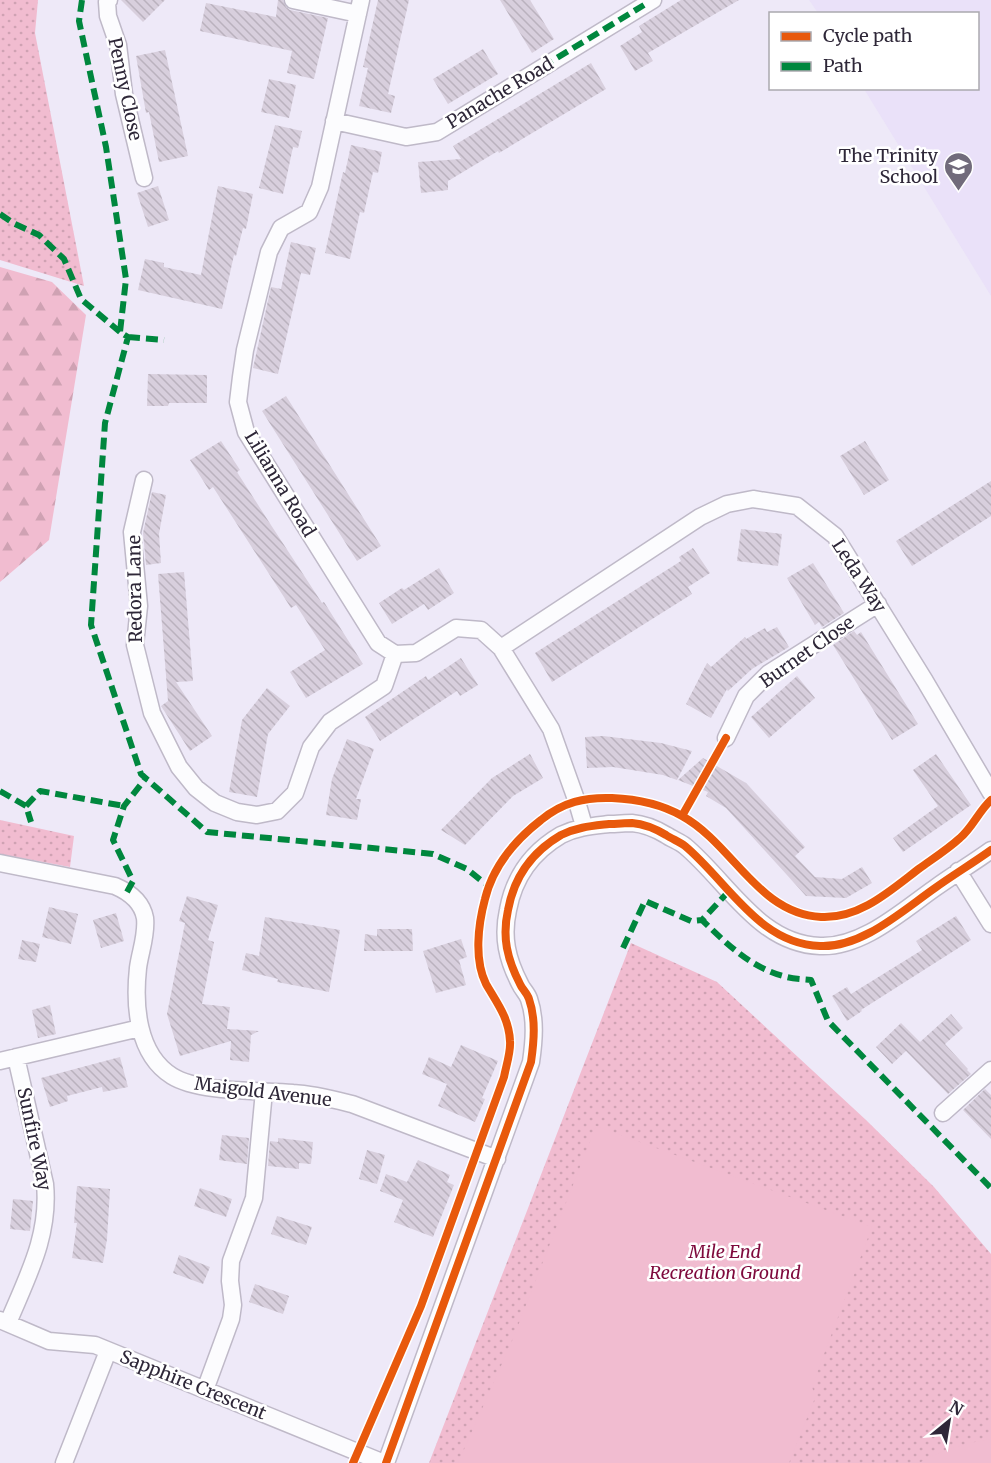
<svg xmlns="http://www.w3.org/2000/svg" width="991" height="1463" font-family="Merriweather,serif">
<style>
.built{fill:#eae1f9}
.grass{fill:url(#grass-dots)}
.forest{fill:url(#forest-firs)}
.pitch{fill:#f1bcd0}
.building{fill:url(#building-back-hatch)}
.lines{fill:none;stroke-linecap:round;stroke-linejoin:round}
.minor-casing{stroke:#bfb9c8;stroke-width:19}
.minor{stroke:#fcfcfe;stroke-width:16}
.quiet{stroke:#00873e;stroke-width:6;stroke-dasharray:12 6;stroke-linecap:butt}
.cycleway-casing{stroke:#fff;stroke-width:11}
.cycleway{stroke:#e8590c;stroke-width:8}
.labels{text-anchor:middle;stroke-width:5;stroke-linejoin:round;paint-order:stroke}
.street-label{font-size:18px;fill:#2e2738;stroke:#fff}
.poi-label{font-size:18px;fill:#2e2738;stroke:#fff;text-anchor:end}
.park-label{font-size:18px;font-style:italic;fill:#7e093c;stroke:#fff}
</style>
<defs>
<pattern id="grass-dots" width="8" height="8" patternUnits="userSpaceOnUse" patternTransform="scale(1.5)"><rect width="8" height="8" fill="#f1bcd0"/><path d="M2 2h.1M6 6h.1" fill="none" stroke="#cfa2b3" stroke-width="1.8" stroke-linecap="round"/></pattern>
<pattern id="forest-firs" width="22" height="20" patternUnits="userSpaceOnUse" patternTransform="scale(1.5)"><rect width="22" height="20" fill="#f1bcd0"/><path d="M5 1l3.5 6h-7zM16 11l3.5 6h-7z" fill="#cfa2b3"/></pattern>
<pattern id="building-back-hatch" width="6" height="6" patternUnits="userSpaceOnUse" patternTransform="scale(1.5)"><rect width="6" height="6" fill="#d8cfdd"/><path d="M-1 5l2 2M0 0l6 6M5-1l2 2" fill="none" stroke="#bab2be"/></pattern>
</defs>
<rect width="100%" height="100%" fill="#eee9f8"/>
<path class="built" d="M809,0H991V296L864,89L978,88V14L818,13Z"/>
<path class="grass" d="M0,0H38L35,33L84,286L0,260Z
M0,820L74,836L70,867L0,854Z
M631,943L717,982L866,1120L934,1187L991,1254V1463H429Z"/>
<path class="forest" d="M0,267L52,282L86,315L49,540L0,582Z"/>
<path class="pitch" d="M596,1126L872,1227L812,1386L815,1398L789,1463H458L512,1341Z
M991,1439V1463H919C941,1450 966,1443 991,1439Z"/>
<path class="building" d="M121,0H165L143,22Z
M278,0H283L286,7L290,10L328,18L314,79L287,73L292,51L200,31L206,3L276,17Z
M378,0H409L388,94L395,96L391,113L359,106L368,68L363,67Z
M500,0H530L554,39L532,53Z
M681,0H739L648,53L653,61L635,71L620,46L642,32L639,26Z
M483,49L498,74L448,104L433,79Z
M165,50L188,156L159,162L149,112L146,113L136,56Z
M591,63L606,89L499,153L498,151L448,181V190L421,193L418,162L461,159L453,146Z
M269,79L296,85L289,118L261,112Z
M275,125L302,131L298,148L293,147L283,194L259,188Z
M351,145L382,152L378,173L373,172L364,213L360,212L350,259L325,253L343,172L345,173Z
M158,186L169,220L148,227L137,193Z
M218,186L253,194L246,229L243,228L236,256L234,255L222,309L138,290L145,259L164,263V267L201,275Z
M291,242L316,248L310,275L301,273L278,374L253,368L271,287L281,289Z
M148,374L207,375V403H169L168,406H147Z
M286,396L381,546L357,561L262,411Z
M221,441L240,470L237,472L269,522L322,603L324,602L363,664L306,698L290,672L325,650L296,605L291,608L213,487L209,490L190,460Z
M865,441L889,480L864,495L840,456Z
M991,481V516L912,566L896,541Z
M152,492L166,495L159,534L161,563L146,565L143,533Z
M741,529L782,534L778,566L737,561Z
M693,548L710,573L688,587L692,594L552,682L535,653L681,561L679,557Z
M813,563L844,613L822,627L819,622L815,625L787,578Z
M439,568L454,593L428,610L424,604L392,624L379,603L402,588L404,590Z
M184,572L193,681L176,682L212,736L190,751L161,706L168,701L158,574Z
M777,627L789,647L752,669L728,691L727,689L711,718L686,704L707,663L711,667L745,637L746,639L765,628L767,632Z
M854,631L857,635L861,632L918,724L892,740L833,645Z
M461,658L478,685L460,696L457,691L380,741L365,717L426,676L428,680Z
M797,676L815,698L769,738L751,717Z
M267,688L290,706L268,734L257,797L229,792L242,720Z
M603,736L661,743L692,751L677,780L663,775L613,767L587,768L585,737Z
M347,739L374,749L356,799H361L357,820L326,815L332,779Z
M530,754L543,778L513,796L465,845L441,830L492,778Z
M936,754L971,805L903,852L893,838L938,806L913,770Z
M703,758L746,783L805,847L795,856L815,877L842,879L862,867L872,883L846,898L806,896L726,808L706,796L708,792L678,780Z
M187,896L218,905L208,940L214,942L202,1004L230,1007L227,1029L259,1031L251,1035L249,1062L230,1060L231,1041L180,1056L167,1014L185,923L179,921Z
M49,907L78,914L71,944L42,937Z
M116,913L124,941L101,948L93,920Z
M956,916L971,940L861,1010L862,1011L847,1021L832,996L847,987L851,994L922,950L916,941Z
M265,917L340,930L329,992L277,982L278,979L242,970L246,953L259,956Z
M377,929H412L413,951H364L365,934L377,936Z
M461,939L467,957L459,960L466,985L436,993L423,951Z
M22,940L40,944L36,962L18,959Z
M50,1005L56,1034L38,1038L32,1010Z
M951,1014L963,1028L945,1044L968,1069L967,1070L971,1074L948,1094L906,1051L892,1064L876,1047L901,1023L920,1042Z
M461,1045L498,1061L482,1098L485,1099L475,1122L438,1106L447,1084L422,1074L429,1057L451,1067Z
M120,1057L128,1087L103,1092L102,1087L67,1096L68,1101L50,1107L41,1078Z
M985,1089L991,1095V1139L963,1110Z
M222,1135L249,1138L247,1164L219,1160Z
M278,1138L313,1142L311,1164L299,1163V1169L268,1166L270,1141L278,1142Z
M367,1150L385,1155L377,1184L359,1179Z
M418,1160L450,1175L447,1182L454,1185L433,1237L394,1222L403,1200L380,1191L386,1174L407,1182Z
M77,1186L110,1189L107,1239L103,1263L72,1258L77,1223H74Z
M200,1188L232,1199L226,1217L194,1206Z
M13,1199L33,1201L30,1231L10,1229Z
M277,1216L312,1227L306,1245L271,1234Z
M179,1255L210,1267L203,1284L173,1273Z
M255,1284L289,1296L283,1314L249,1302Z"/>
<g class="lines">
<defs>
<path id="minor" d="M109,0L107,2L108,16L118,45L124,94L144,178
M293,0L358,14
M361,0L320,187L309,212L281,228L269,252L245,350L241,377L238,402L246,432L378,643L395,654L416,653L456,628L481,630L501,648L551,729L577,802L584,826
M334,121L406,137L437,132L653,0
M144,480L132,532L139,606L135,645L152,713L179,767L196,788L215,803L237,812L257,815L277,811L295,793L311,747L330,722L384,686L395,654
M501,648L700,517L727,504L753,499L797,506L835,536L925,681L991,793
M726,738L746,696L769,673L878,604
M0,863L115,886C129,892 142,902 145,918C147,935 140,952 138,968C134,1005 137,1054 172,1076C199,1093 260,1090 293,1093C313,1094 332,1099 352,1104L497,1159
M958,871L991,924
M0,1061L140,1028
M943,1113L991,1070
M0,1320L49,1341L95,1345L384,1463
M8,1323C27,1277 50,1236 45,1184L16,1057
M205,1390L231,1319L233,1305L230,1281L231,1261L254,1198L264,1091
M64,1463L108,1351
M386,1463L531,1062C534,1041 536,1019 529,999C527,993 522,989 520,984C507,959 502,937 508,910C514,877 532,852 561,835C577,827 592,826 609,824C617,824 625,823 632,823C644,824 656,829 666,835C672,839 680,842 685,846C728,882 759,944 820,946C862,948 902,911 935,888C953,875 973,863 991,850"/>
</defs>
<use href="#minor" class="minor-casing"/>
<use href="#minor" class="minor"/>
<path class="quiet" d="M82,0L79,21L106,147L126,279L120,332L128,337L105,423L91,625L141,774L207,832L433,854L467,869L488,886
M542,67L644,5
M0,214L13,223L39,235L64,259L81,299L120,332
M128,337L164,340
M0,791L26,806L31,822
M26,806L40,791L124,806
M729,891L702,920C726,943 750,967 783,976C792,979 802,979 811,980L828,1021L991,1188
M127,892L133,881L113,840L124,806L146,778
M623,948L645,901L691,921L702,920"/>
<defs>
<path id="cycleway" d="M682,816L726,738
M353,1463L421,1306L504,1077C506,1066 511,1052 510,1041C509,1018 497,1003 486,984C474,960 478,925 485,899C493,866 514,841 541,820C563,802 585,797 612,798C636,799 661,804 682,816C733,844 758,914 821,917C860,919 891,890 920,868C934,858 948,849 960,838C972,828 979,811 991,800
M386,1463L531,1062C534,1041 536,1019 529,999C527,993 522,989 520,984C507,959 502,937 508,910C514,877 532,852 561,835C577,827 592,826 609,824C617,824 625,823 632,823C644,824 656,829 666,835C672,839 680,842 685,846C728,882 759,944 820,946C862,948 902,911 935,888C953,875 973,863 991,850"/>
</defs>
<use href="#cycleway" class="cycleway-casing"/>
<use href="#cycleway" class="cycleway"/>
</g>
<defs>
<symbol id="school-pin" viewBox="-11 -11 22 30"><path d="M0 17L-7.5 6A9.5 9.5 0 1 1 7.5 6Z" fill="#716b7b" stroke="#fff"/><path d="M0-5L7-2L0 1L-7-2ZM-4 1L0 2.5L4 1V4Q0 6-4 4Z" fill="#fff"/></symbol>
</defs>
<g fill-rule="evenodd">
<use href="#school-pin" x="942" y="150" width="33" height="45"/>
</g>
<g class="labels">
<g class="street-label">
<text transform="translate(125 89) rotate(78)" y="6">Penny Close</text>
<text transform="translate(500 93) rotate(-31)" y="6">Panache Road</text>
<text transform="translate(280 484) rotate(59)" y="6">Lilianna Road</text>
<text transform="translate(859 576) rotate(57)" y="6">Leda Way</text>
<text transform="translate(135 589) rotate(-91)" y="6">Redora Lane</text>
<text transform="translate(807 652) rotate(-35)" y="6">Burnet Close</text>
<text transform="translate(263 1092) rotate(7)" y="6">Maigold Avenue</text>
<text transform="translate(34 1139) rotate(78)" y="6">Sunfire Way</text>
<text transform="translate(193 1385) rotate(22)" y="6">Sapphire Crescent</text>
</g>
<g class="poi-label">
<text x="938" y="162">The Trinity<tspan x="938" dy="21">School</tspan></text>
</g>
<g class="park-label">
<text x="725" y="1258">Mile End<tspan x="725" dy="21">Recreation Ground</tspan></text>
</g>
</g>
<rect x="769" y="12" width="210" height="78" fill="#ffffff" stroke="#aba9af" stroke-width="1.5"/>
<rect x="781" y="32" width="30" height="9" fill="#e8590c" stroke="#aba9af" stroke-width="1.5"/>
<text x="823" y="42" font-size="18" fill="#2e2738">Cycle path</text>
<rect x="781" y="62" width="30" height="9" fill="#00873e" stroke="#aba9af" stroke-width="1.5"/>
<text x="823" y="72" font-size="18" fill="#2e2738">Path</text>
<g transform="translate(949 1421) rotate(30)" stroke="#ffffff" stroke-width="4.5" paint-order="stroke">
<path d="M0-4.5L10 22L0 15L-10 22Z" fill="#2e2738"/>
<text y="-9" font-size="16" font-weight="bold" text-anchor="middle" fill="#2e2738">N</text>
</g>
</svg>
